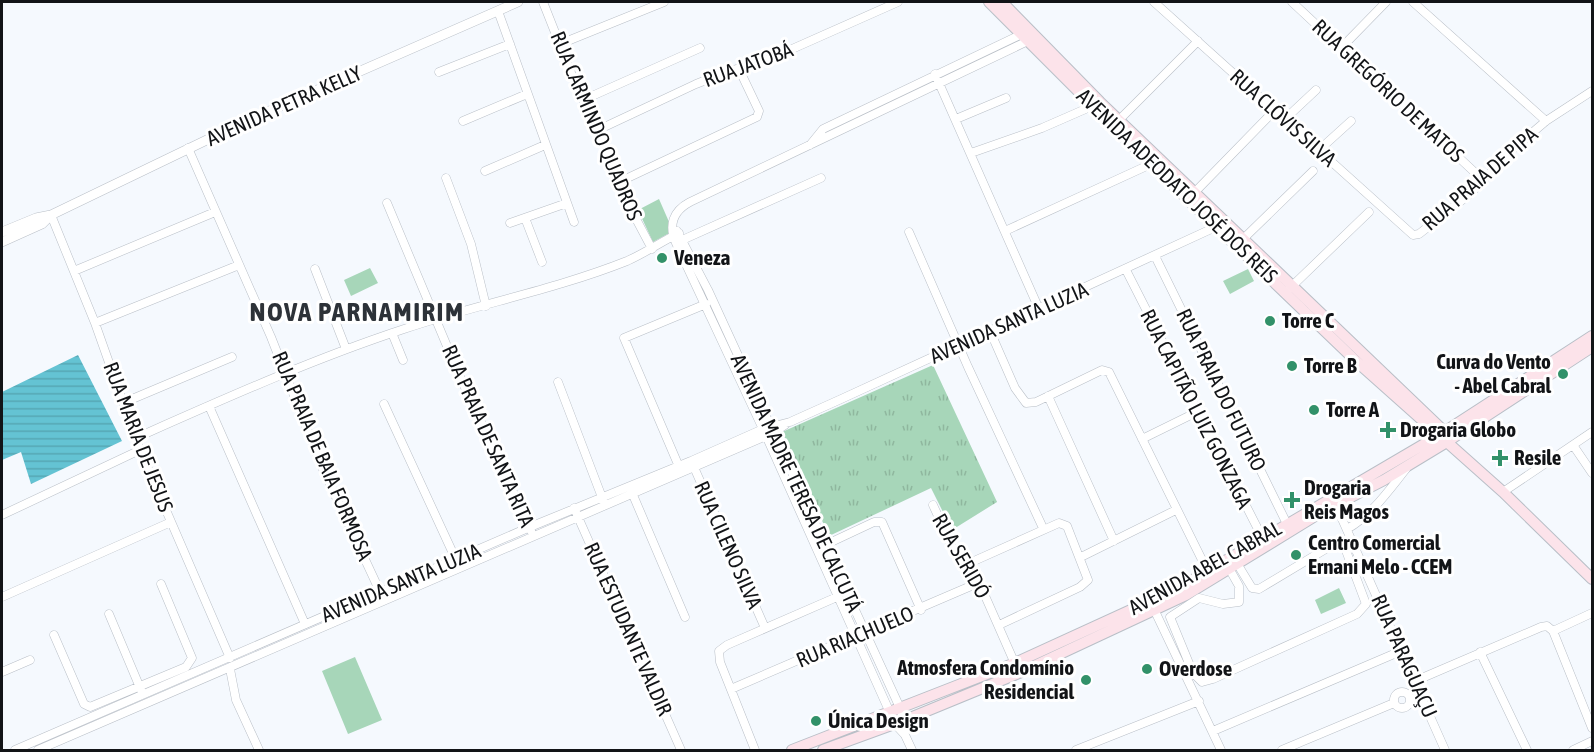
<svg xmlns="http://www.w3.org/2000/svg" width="1594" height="752" font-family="'Asap Condensed',sans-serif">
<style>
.grass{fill:url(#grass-tufts)}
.green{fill:#a7d6b9}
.water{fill:url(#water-rules)}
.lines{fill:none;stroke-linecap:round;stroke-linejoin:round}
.minor-casing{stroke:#b9bfc7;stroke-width:9}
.tertiary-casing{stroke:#b9bfc7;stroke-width:10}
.secondary-casing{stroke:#b9bfc7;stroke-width:12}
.minor{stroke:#fff;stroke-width:8}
.tertiary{stroke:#fff;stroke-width:9}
.secondary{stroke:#fce3ea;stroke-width:10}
.poi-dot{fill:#329169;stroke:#fff;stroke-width:2}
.labels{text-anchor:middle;stroke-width:6;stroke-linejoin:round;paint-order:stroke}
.street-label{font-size:21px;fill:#121417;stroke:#fff}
.poi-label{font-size:21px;font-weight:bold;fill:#121417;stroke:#fff;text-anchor:start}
.district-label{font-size:27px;font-weight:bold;letter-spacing:1.5px;fill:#2d3238;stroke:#fff}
</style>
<defs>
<pattern id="grass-tufts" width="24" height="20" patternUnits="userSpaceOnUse" patternTransform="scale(1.5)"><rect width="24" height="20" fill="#a7d6b9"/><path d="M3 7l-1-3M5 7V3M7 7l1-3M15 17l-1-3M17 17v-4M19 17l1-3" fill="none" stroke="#8fb79e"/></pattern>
<pattern id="water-rules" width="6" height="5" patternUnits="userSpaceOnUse" patternTransform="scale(1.5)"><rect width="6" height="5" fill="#64c3d3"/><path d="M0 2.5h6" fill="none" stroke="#56a7b4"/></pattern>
</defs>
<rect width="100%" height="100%" fill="#f5f9fe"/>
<path class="grass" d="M933,365L997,502L952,530L931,488L829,536L782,432Z"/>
<path class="green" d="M659,199L673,231L653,242L638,210Z
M370,268L378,283L351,296L344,280Z
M1248,269L1254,281L1230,294L1223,281Z
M1339,588L1346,603L1321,614L1315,600Z
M355,657L382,720L348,734L322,671Z"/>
<path class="water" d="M78,355L122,441L31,484L21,452L2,460V392Z"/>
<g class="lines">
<defs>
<path id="minor" d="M543,2L575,83L600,129L617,183L652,249
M1154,2L1413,235L1419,234L1471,193L1513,149L1546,121L1592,91
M1292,2L1484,181
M1413,2L1546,121
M498,11L574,222
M560,44L664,2
M1342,47L1386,2
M439,72L510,44
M935,74L1039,309
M583,100L700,48
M956,119L1006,98
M1285,119L1316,90
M1119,120L1198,41
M463,121L527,94
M600,129L696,84L729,71L765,61L898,2
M810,145L823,129L1024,33
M188,148L271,337L322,467L382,596
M1319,150L1351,121
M971,153L1042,128L1097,104
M485,171L545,145
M446,178L471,244L486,306
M617,183L757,117L759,111L739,69
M1192,195L1275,110
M387,203L457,370L531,531
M51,215L95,323L140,450L230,658
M525,218L542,262
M510,223L567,203
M677,231L708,290L901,710L905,735L912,750
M1005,231L1151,164
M909,232L968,367L1043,528
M680,241L821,178
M1240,242L1313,171
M1155,256L1287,524
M315,269L346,349
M1126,270L1264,541
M74,271L215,212
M1289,289L1369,212
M95,323L239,265
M990,331L1015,388L1026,403L1036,402L1102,370L1109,372L1209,574
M392,333L403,360
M558,382L603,500
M1048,396L1114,541
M125,402L232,357
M384,404L457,562
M209,406L305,624
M138,437C226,398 313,359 404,329C478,304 554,290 627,261C645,253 661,242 679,233
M1142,439L1199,411
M1573,445L1592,473
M693,465L765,628
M680,469L624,338L706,304
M1503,492L1592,432
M633,495L685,617
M1334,501L1445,750
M933,505L955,553L965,565L1059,523L1067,526L1088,580L1080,587L999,625
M574,508L681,750
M2,515L140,450
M1347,529C1371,516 1389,490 1406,469
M825,545L874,522H882L921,610
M1081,557L1176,510
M971,564L1019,673
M1230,570L1239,586V602L1223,604L1199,598L1170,617L1193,673L1202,682L1213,679L1357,614L1366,604L1345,548L1334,544L1259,589L1252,588L1238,565
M2,597L171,522
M1152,605L1221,750
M109,614L141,690
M1553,631L1592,728
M1553,631L1592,613
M54,635L84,704L90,707L186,667L192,658L161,584
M1480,652L1527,750
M230,669L236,700L259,750
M2,672L30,660
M1415,681L1541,627L1547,626L1553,631
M731,689L978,583
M1394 700a8 8 0 1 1 16 0a8 8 0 1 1-16 0Z
M1213,731L1401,651
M905,735L895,724L763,429L676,243C668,225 673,211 690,202L1030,40
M15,750L530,527L691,461L763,429L790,422L839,400L1220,225
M38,750L773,433L785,425
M755,750L720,662L719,651L727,645L837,597
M1076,750L1199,701
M1282,750L1394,703
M1573,750L1592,741"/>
<path id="tertiary" d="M2,232L36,218L51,215L244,122L518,2
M2,242L42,224L51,215"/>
<path id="secondary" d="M989,2L1151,164L1356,361L1503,492L1592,579
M1002,2L1100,102L1448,435
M792,750L1015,663L1179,588L1438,436L1592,336
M823,750L905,720L1019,673L1186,595L1320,513L1384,480L1445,443L1592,347"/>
</defs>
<use href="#minor" class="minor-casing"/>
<use href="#tertiary" class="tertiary-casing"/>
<use href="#secondary" class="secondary-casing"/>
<use href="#minor" class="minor"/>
<use href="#tertiary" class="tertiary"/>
<use href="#secondary" class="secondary"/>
</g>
<g class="poi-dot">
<circle cx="662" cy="258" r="6"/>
<circle cx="1270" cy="321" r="6"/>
<circle cx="1292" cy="366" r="6"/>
<circle cx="1563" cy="374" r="6"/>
<circle cx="1314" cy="410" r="6"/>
<path d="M1385 421h6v6h6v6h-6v6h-6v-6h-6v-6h6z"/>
<path d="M1497 449h6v6h6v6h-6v6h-6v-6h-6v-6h6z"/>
<path d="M1289 491h6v6h6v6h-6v6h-6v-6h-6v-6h6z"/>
<circle cx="1296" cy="555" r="6"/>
<circle cx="1147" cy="669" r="6"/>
<circle cx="1086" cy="680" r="6"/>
<circle cx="816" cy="721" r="6"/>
</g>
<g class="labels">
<g class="street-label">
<text transform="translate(748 65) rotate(-20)" y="7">RUA JATOBÁ</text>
<text transform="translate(1388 91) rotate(43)" y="7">RUA GREGÓRIO DE MATOS</text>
<text transform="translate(284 106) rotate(-24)" y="7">AVENIDA PETRA KELLY</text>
<text transform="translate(1283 118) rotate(42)" y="7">RUA CLÓVIS SILVA</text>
<text transform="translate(596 126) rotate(67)" y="7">RUA CARMINDO QUADROS</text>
<text transform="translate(1480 179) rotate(-41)" y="7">RUA PRAIA DE PIPA</text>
<text transform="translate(1177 186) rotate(44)" y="7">AVENIDA ADEODATO JOSÉ DOS REIS</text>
<text transform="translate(1009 323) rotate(-24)" y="7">AVENIDA SANTA LUZIA</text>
<text transform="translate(1221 390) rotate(64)" y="7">RUA PRAIA DO FUTURO</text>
<text transform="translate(1196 409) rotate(63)" y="7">RUA CAPITÃO LUIZ GONZAGA</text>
<text transform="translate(488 436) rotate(66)" y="7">RUA PRAIA DE SANTA RITA</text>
<text transform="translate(138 437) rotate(69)" y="7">RUA MARIA DE JESUS</text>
<text transform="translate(322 456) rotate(67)" y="7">RUA PRAIA DE BAIA FORMOSA</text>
<text transform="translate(796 483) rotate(65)" y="7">AVENIDA MADRE TERESA DE CALCUTÁ</text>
<text transform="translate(728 545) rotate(66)" y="7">RUA CILENO SILVA</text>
<text transform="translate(961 556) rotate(60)" y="7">RUA SERIDÓ</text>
<text transform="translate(1205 568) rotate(-29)" y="7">AVENIDA ABEL CABRAL</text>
<text transform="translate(401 583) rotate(-23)" y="7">AVENIDA SANTA LUZIA</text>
<text transform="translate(628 629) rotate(66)" y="7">RUA ESTUDANTE VALDIR</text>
<text transform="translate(855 637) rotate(-23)" y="7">RUA RIACHUELO</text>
<text transform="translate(1404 656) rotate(66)" y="7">RUA PARAGUAÇU</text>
</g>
<g class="poi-label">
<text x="674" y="265">Veneza</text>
<text x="1282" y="328">Torre C</text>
<text x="1551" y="369" text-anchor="end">Curva do Vento<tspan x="1551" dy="24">- Abel Cabral</tspan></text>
<text x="1304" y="373">Torre B</text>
<text x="1326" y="417">Torre A</text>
<text x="1400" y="437">Drogaria Globo</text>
<text x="1514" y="465">Resile</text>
<text x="1304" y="495">Drogaria<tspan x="1304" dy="24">Reis Magos</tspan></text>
<text x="1308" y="550">Centro Comercial<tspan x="1308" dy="24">Ernani Melo - CCEM</tspan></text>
<text x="1074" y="675" text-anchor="end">Atmosfera Condomínio<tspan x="1074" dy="24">Residencial</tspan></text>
<text x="1159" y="676">Overdose</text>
<text x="828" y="728">Única Design</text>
</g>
<g class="district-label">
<text x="357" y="321">NOVA PARNAMIRIM</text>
</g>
</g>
<rect width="1594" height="752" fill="none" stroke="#121417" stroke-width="6"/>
</svg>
